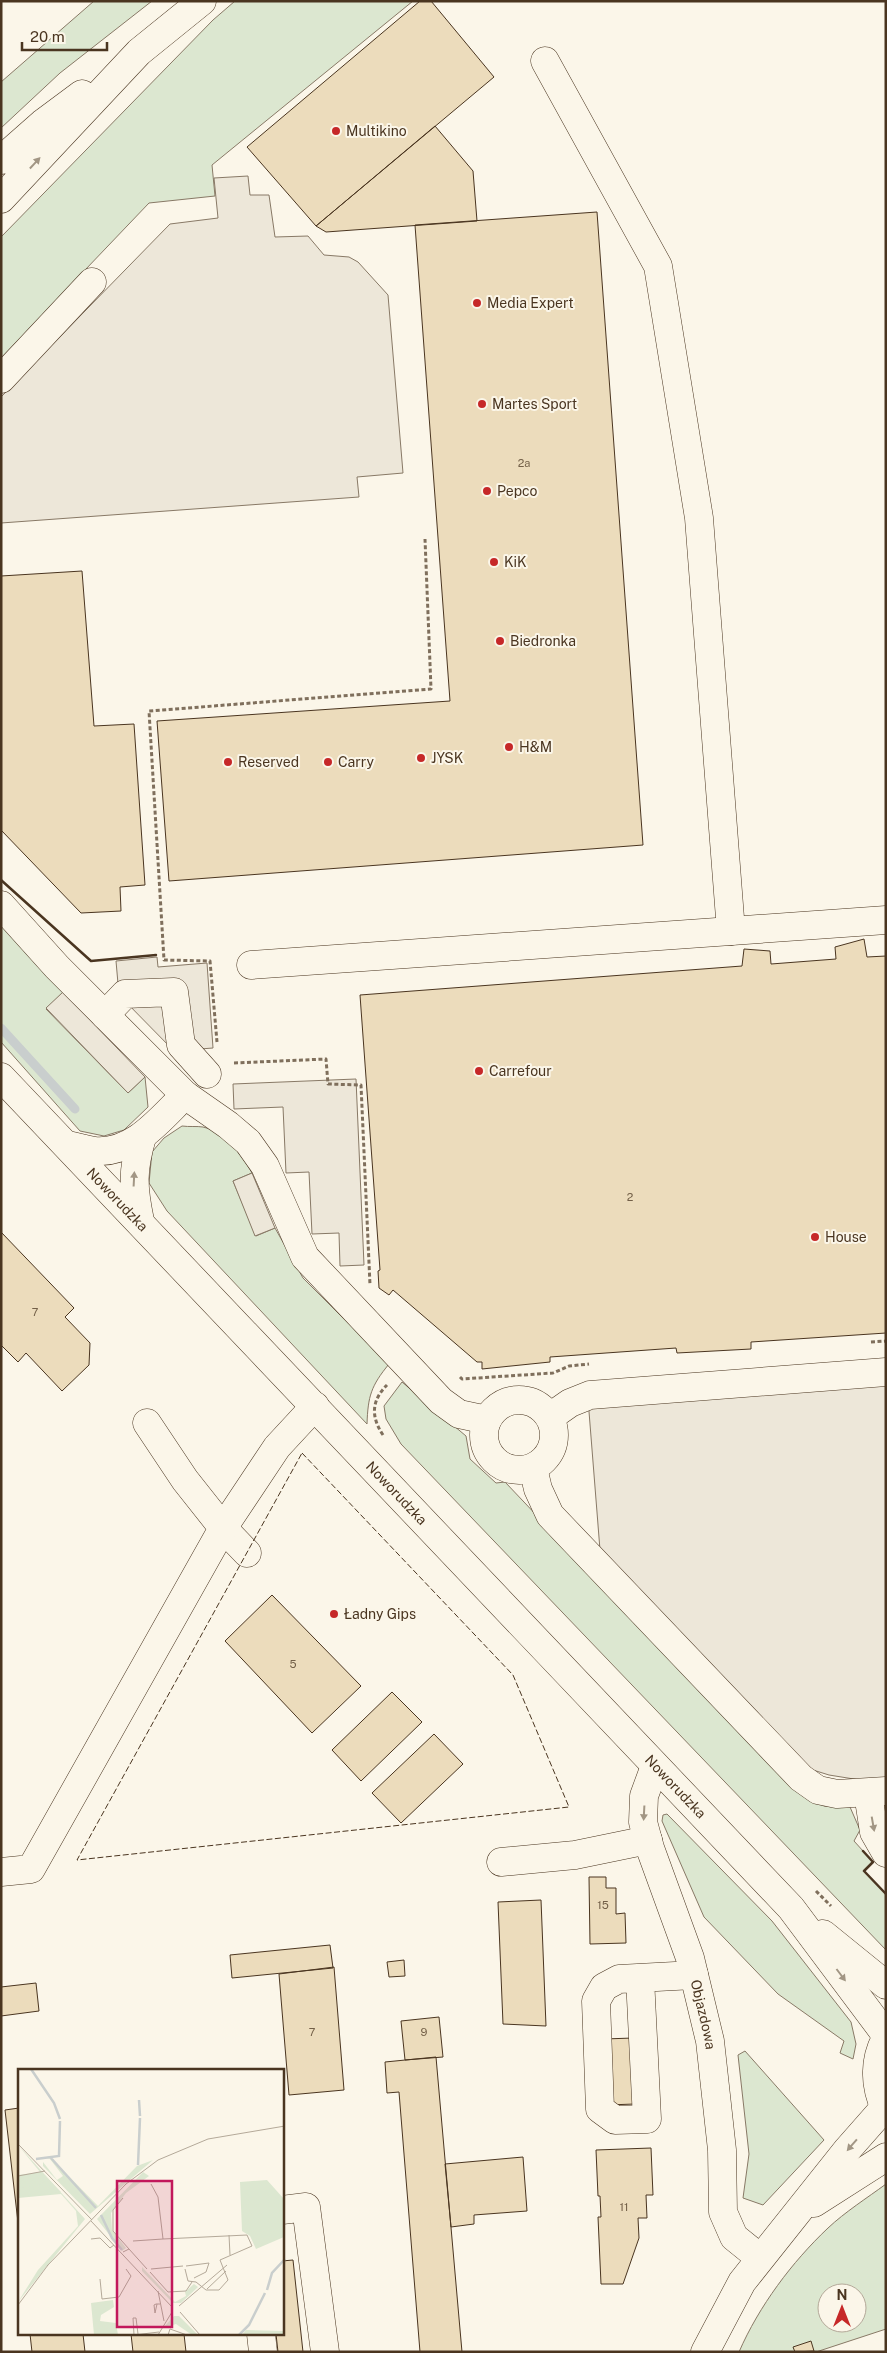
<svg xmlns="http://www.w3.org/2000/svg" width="887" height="2353" font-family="'Public Sans',sans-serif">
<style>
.green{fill:#dce7d0;stroke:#887966;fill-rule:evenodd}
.parking{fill:#ede7d9;stroke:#887966}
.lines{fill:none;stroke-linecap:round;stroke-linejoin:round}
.stream{stroke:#c9cecd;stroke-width:9}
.building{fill:#ecdcbc;stroke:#4a3520}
.minor-casing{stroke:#4a3520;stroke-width:29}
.highway-casing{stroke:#4a3520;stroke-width:29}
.path{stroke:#7f6f5c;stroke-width:3;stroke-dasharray:4 2.5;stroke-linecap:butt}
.minor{stroke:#fbf6e9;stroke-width:28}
.highway{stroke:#fbf6e9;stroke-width:28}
.fence{stroke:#4a3520;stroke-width:1;stroke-dasharray:6 2.5;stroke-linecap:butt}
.wall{stroke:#4a3520;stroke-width:2.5}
.oneway{fill:#a29684}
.poi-dot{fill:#c62828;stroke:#fbf6e9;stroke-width:2}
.labels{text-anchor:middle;stroke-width:4;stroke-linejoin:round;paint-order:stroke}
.number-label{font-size:11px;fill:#725f47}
.poi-label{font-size:14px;fill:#4a3520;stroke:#fbf6e9;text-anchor:start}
.street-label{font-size:14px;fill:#4a3520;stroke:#fbf6e9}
.inset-river{fill:none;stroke:#c9cecd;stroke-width:2.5}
.inset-road{fill:none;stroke:#b4a999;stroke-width:1}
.view{fill:#c2185b;fill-opacity:0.15;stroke:#c2185b;stroke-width:2.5}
.inset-edge{fill:none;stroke:#4a3520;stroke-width:2.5}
</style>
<rect width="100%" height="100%" fill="#fbf6e9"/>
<path class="green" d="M94,1H152L60,73L1,128V82Z
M235,1H413L212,165L215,196L149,203L1,358V237L213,20Z
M1,920L63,992L46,1009L128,1093L145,1077L148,1107L124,1130L104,1136L80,1131L1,1042Z
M182,1126C189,1127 197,1126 203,1127C225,1132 242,1155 252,1173L233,1181L256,1236L275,1228L303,1278L389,1364C371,1386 368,1396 367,1424L167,1211L149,1183L152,1152L164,1138Z
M402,1382L466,1436L470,1459L496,1483L505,1482L801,1794L824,1806L850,1807L860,1830L854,1841L873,1862L864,1871L886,1894V1950L401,1444L386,1419L384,1406Z
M667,1814L772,1921L851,2022L856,2044L853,2059L840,2053L844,2041L778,1994L704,1917L662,1821L663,1815Z
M745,2051L824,2140L763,2205L743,2198L749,2154L738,2055Z
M886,2184V2329L816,2352H739C759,2306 792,2262 828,2228C845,2212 867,2198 886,2184ZM827,2293H857V2323H827Z"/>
<path class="parking" d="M248,176L250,195H269L275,237L308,236L324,255L349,257L358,262L388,295L403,473L357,477L359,497L1,523V397L170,224L218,218L214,178Z
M157,957L158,967L207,963L213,1048L174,1051L119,995L116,961Z
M63,992L145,1077L128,1093L46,1008Z
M356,1079L364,1265L340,1266L339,1233L312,1234L309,1172L286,1173L283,1107L234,1109L233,1084Z
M252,1173L275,1228L255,1236L233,1181Z
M886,1372V1778L860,1780L829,1775L813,1770L792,1754L600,1550L588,1399Z"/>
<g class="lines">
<path class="stream" d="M1,1028L75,1109"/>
</g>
<path class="building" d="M420,1H431L494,77L316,226L247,147Z
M435,126L473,171L477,221L326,232L316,226Z
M597,212L643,845L169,881L157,721L450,701L415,225Z
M82,571L94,726L134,724L145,885L120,887L121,911L81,913L1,830V576Z
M864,939L867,957L886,956V1333L751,1342V1349L677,1353L676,1348L550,1357V1362L482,1369V1362H477L393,1290L389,1295L379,1288L378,1271L380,1270L360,995L742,966L744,949L770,951L771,964L836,959L835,947Z
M1,1232L74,1308L65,1317L90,1343L89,1365L62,1391L26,1353L18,1362L1,1345Z
M272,1595L361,1686L312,1733L225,1641Z
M392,1692L422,1722L361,1781L332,1750Z
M434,1734L463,1764L401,1823L372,1793Z
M589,1877H606V1888H616V1914L625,1913L626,1943L590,1944Z
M541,1900L546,2026L503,2024L498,1902Z
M330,1945L333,1968L232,1978L230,1955Z
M404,1960L405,1976L389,1977L387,1962Z
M334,1967L344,2090L289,2095L279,1974Z
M36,1983L39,2011L1,2016V1987Z
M439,2017L443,2057L405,2060L401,2021Z
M633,2038L635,2104L607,2105L604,2039Z
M436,2057L441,2114L462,2352H420L399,2092L387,2093L385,2062Z
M19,2108V2231L5,2110Z
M651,2148L653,2195H646L647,2218H638L639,2238L623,2284H601L598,2217H601L600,2196H598L596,2150Z
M523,2157L527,2211L474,2215V2224L451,2227L445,2164Z
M293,2260L303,2352H278L276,2334H282V2261Z
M30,2334H83L85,2352H32Z
M131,2334H184L186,2352H133Z
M811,2341L814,2351L795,2352L793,2347Z"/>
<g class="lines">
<defs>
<g id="minor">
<path d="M545,61L658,266L699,518L731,931L886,920"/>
<path d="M1,379L92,282"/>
<path d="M1,905L57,967L185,1095"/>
<path d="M251,965L731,931"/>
<path d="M105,1015L125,994L174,992L181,1045L207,1074"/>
<path id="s1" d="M1,1077L791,1908L886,2035"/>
<path d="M68,1145C76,1147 86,1150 95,1151C134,1154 160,1119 185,1095L228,1125L248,1142L265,1166L305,1257L441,1401L459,1414L487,1420"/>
<path d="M140,1221C133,1187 132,1171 142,1137"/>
<circle cx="519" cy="1435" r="35"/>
<path d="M550,1417L570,1403L590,1395L886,1372"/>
<path d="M533,1468L538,1489L550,1515L801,1778L818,1790L837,1794L886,1791"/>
<path d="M247,1553L223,1528L277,1447L315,1406"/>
<path id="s2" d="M655,1766L644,1796L643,1822L650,1848L690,1958L710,2041L722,2150L723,2212L734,2237L760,2258"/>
<path d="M868,1793L874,1832L886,1853"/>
<path d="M501,1862L575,1855L648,1840"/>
<path d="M1,1872L31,1869L223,1528L185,1480L147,1423"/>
<path d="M823,1934L886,1985"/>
<path d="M640,1978L647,2119L615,2120L600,2109L596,2001L604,1987L619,1979L694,1975"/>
<path d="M886,2038C873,2062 875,2087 886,2111"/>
<path d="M814,2203L886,2157"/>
<path d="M282,2210L306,2207L325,2352"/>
<path d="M261,2334L263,2352"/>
<path d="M705,2352L742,2282L847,2150L884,2108"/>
</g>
<path id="highway" d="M1,160L43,123L82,94
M1,199L139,52L202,1"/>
</defs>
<use href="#minor" class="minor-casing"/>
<use href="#highway" class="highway-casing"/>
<path class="path" d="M217,1042L210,961L164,960L149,711L431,689L425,539
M234,1063L326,1059L328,1084L361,1085L370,1285
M871,1342L886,1341
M460,1377L462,1379L553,1373L569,1366L589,1364
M383,1435C371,1417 371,1401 387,1385
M816,1891L831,1906"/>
<use href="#minor" class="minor"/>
<use href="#highway" class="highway"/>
<path class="fence" d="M302,1453L513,1675L569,1807L77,1860Z"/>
<path class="wall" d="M1,880L91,961L156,955
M863,1851L873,1862L864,1871L886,1894"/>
</g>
<defs><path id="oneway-solid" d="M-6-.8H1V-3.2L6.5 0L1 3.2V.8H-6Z" transform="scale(1.25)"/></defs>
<g class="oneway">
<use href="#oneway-solid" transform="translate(35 163) rotate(-47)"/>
<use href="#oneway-solid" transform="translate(134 1179) rotate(-87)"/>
<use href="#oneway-solid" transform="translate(644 1813) rotate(93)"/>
<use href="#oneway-solid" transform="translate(873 1824) rotate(80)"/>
<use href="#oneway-solid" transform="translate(841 1975) rotate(53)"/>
<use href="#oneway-solid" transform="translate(852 2145) rotate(131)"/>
</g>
<g class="poi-dot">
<circle cx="336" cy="131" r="5"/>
<circle cx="477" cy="303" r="5"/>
<circle cx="482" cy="404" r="5"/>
<circle cx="487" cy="491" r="5"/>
<circle cx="494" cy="562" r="5"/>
<circle cx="500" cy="641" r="5"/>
<circle cx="509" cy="747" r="5"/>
<circle cx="421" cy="758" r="5"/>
<circle cx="228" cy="762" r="5"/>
<circle cx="328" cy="762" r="5"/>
<circle cx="479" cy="1071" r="5"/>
<circle cx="815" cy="1237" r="5"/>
<circle cx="334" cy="1614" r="5"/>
</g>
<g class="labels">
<g class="number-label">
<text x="524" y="467">2a</text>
<text x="630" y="1201">2</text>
<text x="35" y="1316">7</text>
<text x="293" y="1668">5</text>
<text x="603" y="1909">15</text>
<text x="312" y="2036">7</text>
<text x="424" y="2036">9</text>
<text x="624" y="2211">11</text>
</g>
<g class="poi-label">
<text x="346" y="136">Multikino</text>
<text x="487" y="308">Media Expert</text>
<text x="492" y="409">Martes Sport</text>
<text x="497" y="496">Pepco</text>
<text x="504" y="567">KiK</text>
<text x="510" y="646">Biedronka</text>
<text x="519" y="752">H&amp;M</text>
<text x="431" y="763">JYSK</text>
<text x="238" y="767">Reserved</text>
<text x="338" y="767">Carry</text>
<text x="489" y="1076">Carrefour</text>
<text x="825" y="1242">House</text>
<text x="344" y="1619">Ładny Gips</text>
</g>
<g class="street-label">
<text dy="5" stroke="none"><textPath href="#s1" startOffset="169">Noworudzka</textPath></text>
<text dy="5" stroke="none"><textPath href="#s1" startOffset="574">Noworudzka</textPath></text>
<text dy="5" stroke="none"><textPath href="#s1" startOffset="979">Noworudzka</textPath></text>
<text dy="5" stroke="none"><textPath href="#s2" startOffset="260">Objazdowa</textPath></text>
</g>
</g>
<g transform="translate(18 2069)">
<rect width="266" height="266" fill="#fbf6e9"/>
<path d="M0,76L67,150L0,233L20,201L60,157L58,142L43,125L0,129V106L22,103ZM33,89L80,137L119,97L135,91L72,145L25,97V93L39,111L45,107L32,90H27ZM125,103L131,107L108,124L93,144L94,161L108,179L104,182L79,150ZM249,111L266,130V168L238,180L232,167L224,162L222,113ZM124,198L157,233L168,227L167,223L176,215L180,218L163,234H155L124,202ZM156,247H161L180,266H174L158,255L145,259Z" fill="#dce7d0"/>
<path d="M95,231L96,238L83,246L82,252L98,254L100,266H76L73,234Z" fill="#dce7d0"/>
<path d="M29,109L43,123L0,128V123L7,117L11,116V122L23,119H13L10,114L24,116L22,113L25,114ZM228,261L266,262V266H224Z" fill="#dce7d0"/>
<path class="inset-river" d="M13,0L36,34L42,50M121,31L122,47M33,89L78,139M18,90L41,87L42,52M120,96L122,49M83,146L94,169L104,181M249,221L254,204L267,190M221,266L231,256L247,224"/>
<path class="inset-road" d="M0,75L74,151M0,107L27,102M133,115L140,128L145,170L229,166L234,177L202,191L210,211L201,221H188L178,213L170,212L167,200M105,129L95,141V162L111,180M73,152L154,238M211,166L212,186M73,170L82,169L92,179L96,176M115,172L145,170M105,183L111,180L129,200M29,197L108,115L140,91L190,70L267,57M168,197L191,194L188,203L176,209M133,200L165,197M132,203L150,223L168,222L174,213M82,210L84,230L101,228L113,207L108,200M189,220L208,202M140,222L146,252M139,235L137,244L136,236L138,235H142M0,236L30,196M161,237L209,196M162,243L182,266M120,265L118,249H115L116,266L141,263M140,266L154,243M150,266L152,260L169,266"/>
<path class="view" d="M99,112H154V258H99Z"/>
<rect width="266" height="266" class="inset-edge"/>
</g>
<rect width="887" height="2353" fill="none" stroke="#4a3520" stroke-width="5"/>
<g transform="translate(842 2308)"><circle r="24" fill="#fbf6e9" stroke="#b4a999"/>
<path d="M0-4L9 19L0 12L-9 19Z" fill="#c62828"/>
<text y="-8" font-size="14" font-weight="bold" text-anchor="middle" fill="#4a3520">N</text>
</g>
<path d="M22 42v8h85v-8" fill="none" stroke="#4a3520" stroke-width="2.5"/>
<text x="30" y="42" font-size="15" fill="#4a3520" stroke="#fbf6e9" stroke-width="4" paint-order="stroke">20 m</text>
</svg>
